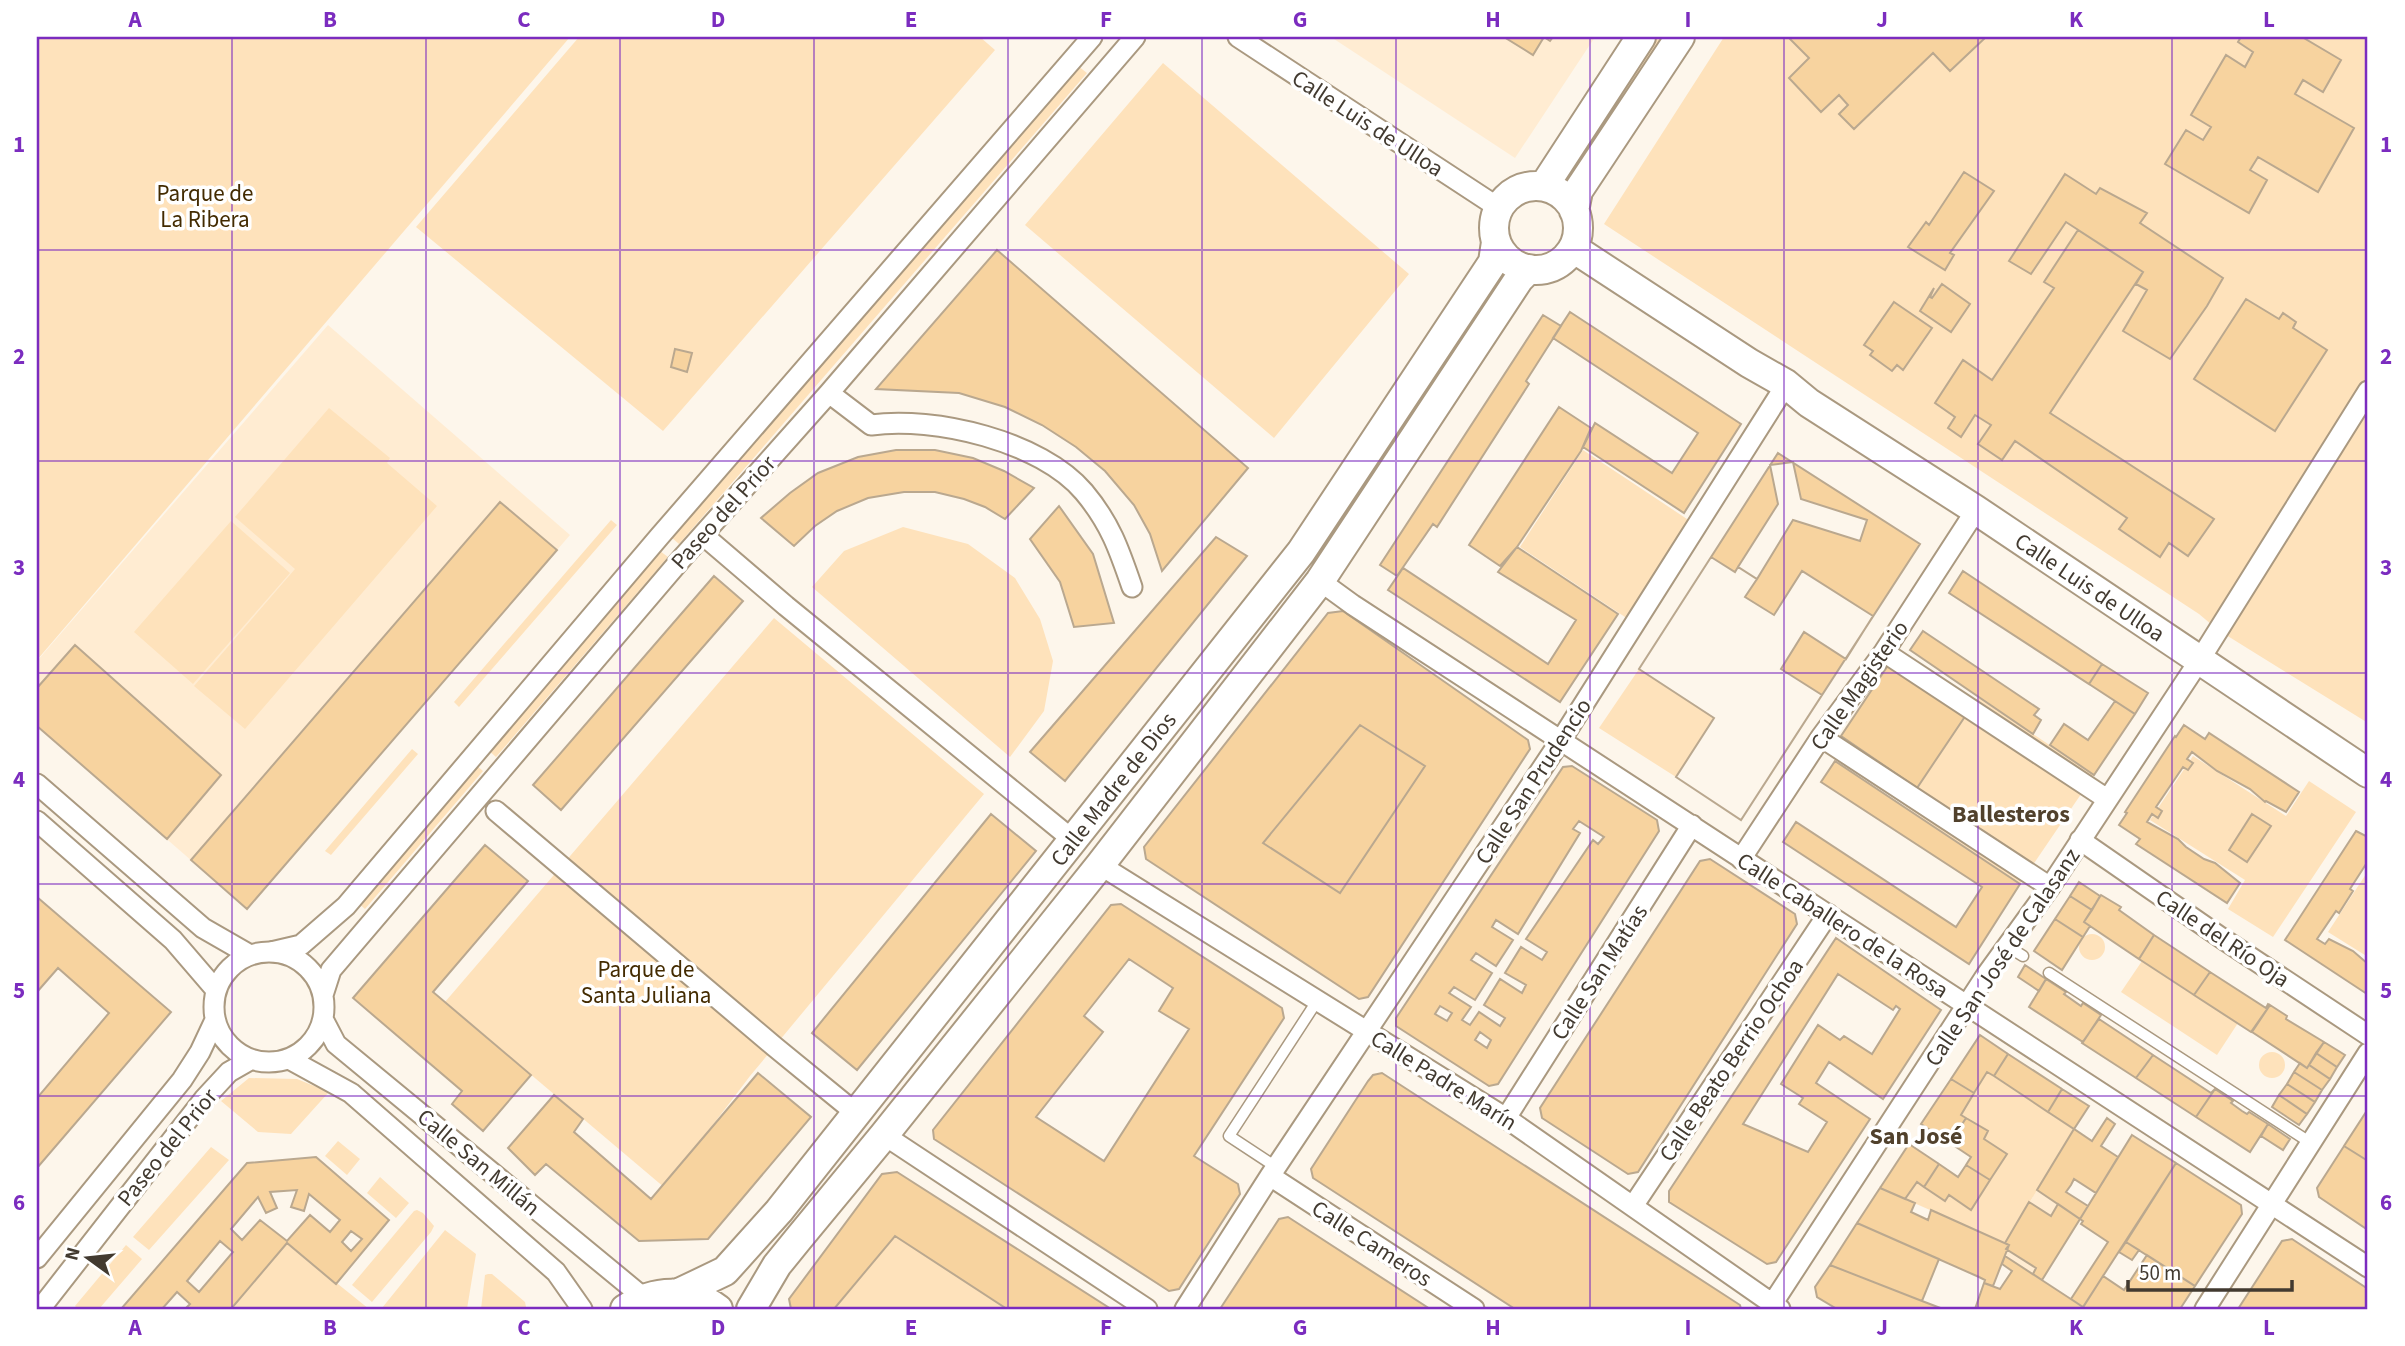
<svg xmlns="http://www.w3.org/2000/svg" width="2405" height="1346" font-family="'Source Sans 3',sans-serif">
<style>
.built{fill:#ffecd2}
.green{fill:#fee2bb}
.building{fill:#f7d39f;stroke:#baa88f;stroke-width:2;fill-rule:evenodd}
.lines{fill:none;stroke-linecap:round;stroke-linejoin:round}
.lane-casing{stroke:#aa9980;stroke-width:13}
.street-casing{stroke:#aa9980;stroke-width:23}
.secondary-casing{stroke:#aa9980;stroke-width:32}
.lane{stroke:#fff;stroke-width:10}
.street{stroke:#fff;stroke-width:19}
.secondary{stroke:#fff;stroke-width:28}
.grid{fill:none;stroke:#7b2cbf;stroke-width:2;stroke-opacity:0.55}
.labels{text-anchor:middle;stroke-width:7;stroke-linejoin:round;paint-order:stroke}
.street-label{font-size:23px;fill:#423a30;stroke:#fff}
.park-label{font-size:23px;fill:#432b01;stroke:#fff}
.neighbourhood-label{font-size:24px;font-weight:bold;fill:#51412c;stroke:#fff}
.neatline{fill:none;stroke:#7b2cbf;stroke-width:2.5}
.grid-label{font-size:23px;text-anchor:middle;font-weight:bold;fill:#7b2cbf}
</style>
<rect width="100%" height="100%" fill="#fdf6eb"/>
<path class="built" d="M1331,37H1595L1515,158Z
M328,325L570,535L247,909L37,726V661Z
M2037,1190L2080,1219L2042,1280L2005,1256L2009,1245L2005,1243Z"/>
<path class="green" d="M37,37H570L37,660Z
M579,37H980L995,50L663,431L416,227Z
M1653,37H1666L1571,181L1562,176Z
M1724,37H2368V723L2218,630L2199,614L1604,224Z
M1163,63L1409,274L1274,438L1025,225Z
M1078,66L1087,73L679,544L671,537Z
M329,408L390,458L387,463L437,506L245,729L194,686L295,569L235,517Z
M1583,450L1696,525L1634,623L1520,547Z
M611,520L617,525L459,707L454,702Z
M231,521L290,573L193,684L134,632Z
M903,527L968,544L1015,578L1040,619L1053,661L1044,711L1010,757L812,587L844,551Z
M660,551L668,557L496,757L488,750Z
M774,618L984,794L750,1076L665,1188L445,1002Z
M1639,669L1714,718L1676,777L1599,728Z
M1978,697L2094,775L2020,884L1905,806Z
M412,749L418,754L331,855L325,851Z
M2193,756L2286,816L2309,781L2356,812L2273,937L2228,909L2245,880L2150,820Z
M476,765L483,771L365,909L357,902Z
M2368,871V957L2328,932Z
M2079 947a13 13 0 1 1 26 0a13 13 0 1 1-26 0Z
M2142,961L2238,1023L2217,1055L2121,992Z
M2259 1065a13 13 0 1 1 26 0a13 13 0 1 1-26 0Z
M1987,1072L2074,1129L2005,1243L1905,1199L1917,1182L1945,1200L1949,1195L1971,1209L2007,1154L1984,1139L1988,1131L1961,1115Z
M249,1078L297,1079L329,1092L291,1134L258,1132L221,1101Z
M338,1141L360,1159L347,1175L325,1156Z
M211,1147L229,1160L149,1250L133,1237Z
M380,1177L409,1203L396,1218L367,1193Z
M417,1210L423,1213L434,1226L431,1232L372,1302L352,1285L414,1211Z
M445,1230L476,1254L467,1309H383L382,1308Z
M895,1236L1007,1309H834Z
M287,1243L369,1309H231Z
M126,1245L142,1259L99,1309H78L75,1306Z
M488,1274H492L525,1302L526,1307L524,1309H481L485,1275Z"/>
<path class="building" d="M1504,37H1553L1550,41L1544,37L1533,55Z
M1788,37H1986L1950,71L1933,53L1854,129L1839,114L1848,105L1839,95L1821,112L1789,78L1809,58Z
M2241,37H2302L2341,60L2323,92L2303,80L2295,94L2354,128L2318,192L2258,157L2250,170L2267,180L2249,213L2165,164L2186,130L2203,140L2211,127L2191,115L2226,55L2245,67L2253,52L2238,42Z
M1964,172L1994,191L1950,253L1954,255L1945,270L1908,247L1926,222L1929,225Z
M2065,174L2096,194L2100,188L2147,213L2140,223L2223,278L2207,306L2170,359L2123,331L2147,290L2136,284L2143,272L2066,222L2031,274L2009,261Z
M2078,230L2143,272L2050,413L2214,519L2188,556L2169,543L2160,557L2119,529L2127,518L2015,441L2002,460L1978,444L1991,425L1975,415L1961,437L1948,428L1955,417L1935,403L1963,360L1992,380L2054,288L2044,282Z
M997,250L1248,468L1162,571L1150,534L1134,505L1105,471L1076,447L1042,425L1005,407L959,393L876,389Z
M1942,284L1970,304L1951,332L1920,311L1934,288L1930,297L1932,298Z
M2246,299L2279,319L2283,313L2296,322L2293,328L2327,350L2275,431L2194,379Z
M1894,302L1932,328L1903,370L1897,365L1892,371L1870,355L1873,351L1864,345Z
M1570,312L1741,424L1684,513L1583,447L1595,423L1672,473L1698,433L1553,338Z
M1543,315L1561,326L1526,381L1529,384L1437,527L1433,524L1397,576L1380,565Z
M675,349L692,353L687,372L671,367Z
M1559,407L1591,428L1581,451L1517,547L1500,566L1469,545Z
M896,450H935L973,458L1004,471L1034,488L1005,519L985,507L964,499L935,492H904L868,498L837,511L815,526L794,546L761,518L790,493L818,473L858,457Z
M1778,453L1920,544L1741,820L1676,777L1714,718L1639,669Z
M1793,462L1801,499L1867,520L1860,541L1793,520L1757,579L1738,567L1778,504L1770,465Z
M500,502L557,550L247,909L191,860Z
M1059,506L1093,554L1114,623L1074,627L1060,582L1030,539Z
M1216,537L1247,556L1065,781L1030,752Z
M1517,547L1618,614L1560,702L1388,590L1403,568L1548,664L1576,620L1498,572Z
M1711,557L1735,572L1738,567L1757,579L1745,597L1774,615L1802,571L1873,616L1846,659L1804,632L1781,669L1822,695L1741,820L1676,777L1714,718L1639,669Z
M1963,571L2102,664L2089,684L1949,593Z
M714,576L743,601L561,810L533,785Z
M1343,611L1528,740L1530,749L1368,997L1359,999L1146,859L1144,847L1328,613ZM1360,725L1425,766L1340,893L1263,843Z
M1923,631L2039,709L2034,715L2041,720L2033,734L1910,650Z
M75,645L221,775L167,839L37,726V688Z
M1889,664L1966,715L1917,788L1841,736Z
M2102,664L2148,693L2135,714L2089,684Z
M2115,701L2135,714L2094,775L2050,745L2064,724L2088,740Z
M1360,725L1425,766L1340,893L1263,843Z
M2184,725L2205,739L2209,733L2299,792L2286,812L2266,801L2265,802L2250,789L2217,771L2192,752L2187,759L2193,763L2188,770L2183,767L2156,807L2162,811L2158,818L2152,814L2147,822L2178,839L2186,847L2204,859L2215,863L2240,883L2227,903L2136,844L2140,839L2119,825L2127,813L2125,812L2175,736L2176,737Z
M1835,761L2020,884L1969,964L1783,842L1796,822L1956,927L1982,887L1821,782Z
M1572,766L1657,820L1659,831L1498,1084L1489,1086L1396,1026V1018L1563,767ZM1579,821L1604,837L1598,844L1593,840L1526,939L1547,952L1542,960L1521,947L1505,973L1526,985L1522,993L1500,979L1484,1005L1505,1018L1500,1026L1479,1012L1470,1025L1462,1020L1471,1007L1449,993L1454,987L1475,1000L1492,973L1471,960L1476,953L1496,966L1513,940L1492,927L1496,920L1518,934L1580,833L1573,829ZM1440,1006L1452,1013L1447,1021L1435,1014ZM1480,1032L1491,1040L1487,1048L1475,1040Z
M991,814L1036,851L857,1070L812,1033Z
M2252,814L2271,826L2247,862L2229,850Z
M2356,831L2368,837V861L2350,889L2353,891L2339,913L2336,911L2317,939L2325,944L2329,939L2353,951L2368,964L2367,994L2285,940Z
M485,845L528,881L433,992L531,1075L483,1131L452,1104L462,1091L353,998Z
M1710,859L1795,914L1797,924L1638,1172L1628,1174L1542,1118L1540,1108L1700,861Z
M2079,882L2100,896L2092,910L2070,896Z
M2101,895L2121,907L2119,910L2154,935L2139,959L2084,922Z
M2070,896L2092,910L2084,922L2090,926L2083,937L2055,919Z
M37,897L171,1012L37,1168V1098L109,1013L58,968L37,992Z
M1121,904L1282,1008L1284,1018L1194,1156L1238,1184L1240,1194L1179,1289L1169,1291L934,1139L933,1130L1111,905ZM1129,959L1173,988L1159,1011L1189,1029L1104,1161L1036,1117L1103,1032L1084,1016Z
M2055,919L2083,937L2062,970L2034,951Z
M2154,935L2210,972L2194,995L2139,959Z
M1836,938L1941,1010L1883,1099L1829,1062L1816,1083L1870,1119L1776,1262L1767,1264L1669,1202V1191ZM1838,974L1893,1010L1896,1006L1900,1009L1872,1054L1844,1036L1840,1040L1818,1025L1781,1084L1803,1098L1799,1104L1827,1122L1808,1152L1743,1124Z
M2025,965L2046,979L2039,991L2018,977Z
M2210,972L2266,1008L2268,1004L2270,1005L2251,1032L2194,995Z
M2046,979L2066,992L2064,994L2081,1006L2083,1003L2101,1015L2083,1042L2029,1007Z
M2270,1005L2287,1016L2286,1019L2324,1042L2307,1068L2252,1032Z
M2099,1019L2153,1055L2136,1078L2082,1043Z
M1980,1035L2008,1054L1994,1076L1987,1072L1974,1093L1951,1079Z
M2324,1042L2345,1055L2337,1067L2316,1053Z
M2316,1053L2337,1067L2330,1079L2309,1065Z
M2008,1054L2062,1089L2048,1112L1994,1076Z
M2153,1055L2211,1093L2215,1089L2196,1117L2136,1078Z
M2300,1063L2307,1068L2309,1065L2330,1079L2322,1090L2294,1072Z
M2294,1072L2322,1090L2315,1102L2287,1084Z
M758,1073L811,1117L708,1239L639,1241L546,1164L535,1175L508,1148L554,1095L583,1119L574,1132L651,1199Z
M1382,1073L1740,1305L1741,1309H1515L1313,1178L1311,1169L1368,1081L1373,1075Z
M1951,1079L1974,1093L1961,1115L1966,1118L1950,1143L1921,1124Z
M2287,1084L2315,1102L2307,1114L2279,1095Z
M2062,1089L2089,1106L2074,1129L2048,1112Z
M2215,1089L2233,1101L2231,1103L2242,1111L2247,1114L2249,1112L2268,1124L2250,1152L2196,1117Z
M2279,1095L2307,1114L2299,1125L2272,1107Z
M2368,1109V1161L2344,1146Z
M1966,1118L1988,1131L1984,1139L2007,1154L1990,1180L1966,1165L1971,1157L1950,1143Z
M2107,1118L2115,1124L2101,1146L2118,1157L2096,1193L2074,1179L2071,1185L2066,1192L2088,1206L2080,1219L2037,1190L2074,1129L2092,1141Z
M2268,1124L2290,1139L2283,1150L2261,1136Z
M2132,1135L2176,1163L2083,1307L2071,1299L2108,1242L2081,1224L2083,1221L2080,1219Z
M1909,1144L1939,1164L1924,1187L1917,1182L1905,1199L1880,1188Z
M2344,1146L2368,1161V1230L2319,1197L2317,1188Z
M316,1157L389,1220L336,1284L287,1243L231,1309H185L190,1304L177,1292L162,1309H121L247,1163ZM297,1190L291,1207L304,1211L309,1194L340,1220L330,1232L310,1215L287,1241L260,1220L242,1240L231,1229L258,1197L266,1213L277,1208L270,1192ZM351,1231L362,1239L351,1251L342,1242ZM220,1241L233,1252L199,1292L187,1281Z
M2176,1163L2241,1205L2242,1214L2195,1286L2126,1242Z
M1939,1164L1958,1177L1966,1165L1990,1180L1971,1210L1949,1195L1945,1201L1924,1187Z
M897,1172L1111,1309H1007L895,1236L834,1309H791L789,1299L882,1174Z
M1880,1188L1915,1203L1911,1212L1928,1220L1931,1210L2009,1245L1993,1286L1984,1283L1985,1280L1979,1277L1857,1223Z
M2029,1202L2051,1216L2058,1204L2080,1219L2042,1280L2033,1274L2036,1268L2006,1249L2009,1245L2005,1243Z
M1288,1217L1430,1309H1220L1279,1219Z
M1857,1223L1939,1259L1922,1301L1830,1265Z
M2292,1239L2368,1289V1309H2238L2282,1241Z
M2126,1242L2139,1250L2132,1260L2119,1252Z
M2147,1255L2195,1286L2180,1309H2082L2103,1276L2124,1290Z
M2005,1256L2083,1307L2082,1309H1975L1984,1283L2000,1289L2012,1271L2002,1264Z
M1830,1265L1922,1301L1943,1309H1837L1817,1297L1815,1287Z"/>
<g class="lines">
<defs>
<path id="lane" d="M2007,946L2023,956
M2049,973L2311,1143
M1276,1167L1229,1136L1317,1001"/>
<path id="street" d="M1238,37L1499,208
M829,393L871,425C934,416 1041,441 1084,492C1110,523 1119,549 1132,587
M703,535L786,606L1073,840
M1320,581L1353,605L2368,1267
M1884,652L2107,799
M1821,737L2050,887
M37,784L203,928L250,955
M496,811L775,1047L857,1114
M37,821L173,940L216,990
M2080,840L2223,939L2368,1035
M1741,859L1821,737L1884,652L1976,510
M1100,865L1506,1118L1780,1309
M214 1007a55 55 0 1 1 110 0a55 55 0 1 1-110 0Z
M271,952L301,945L346,906L659,537L1092,37
M323,995L331,970L683,557L829,393L1135,37
M323,1019L336,1044L644,1298
M289,1059L351,1093L556,1272L582,1309
M1506,1118L1692,825
M884,1135L1147,1309
M1270,1176L1474,1309
M1633,1206L1828,914
M37,1258L182,1080L200,1052L215,1020
M40,1309L204,1099L229,1072L250,1060
M1185,1309L1270,1176L1561,740L1782,391
M1769,1309L1987,974L2050,887L2199,661L2368,391
M2205,1309L2368,1053"/>
<path id="secondary" d="M1544,186L1641,37
M1494 228a42 42 0 1 1 84 0a42 42 0 1 1-84 0Z
M1574,211L1578,191L1680,37
M1573,248L1749,363L1786,384L1809,403L1976,510L2368,773
M679,1293L725,1271L779,1211L1301,552L1493,262L1496,242
M625,1309C654,1289 689,1288 718,1309
M751,1309L777,1265L799,1238L884,1135L1100,865L1320,581L1519,279L1529,269"/>
</defs>
<use href="#lane" class="lane-casing"/>
<use href="#street" class="street-casing"/>
<use href="#secondary" class="secondary-casing"/>
<use href="#lane" class="lane"/>
<use href="#street" class="street"/>
<use href="#secondary" class="secondary"/>
</g>
<path class="grid" d="M232,37V1309M426,37V1309M620,37V1309M814,37V1309M1008,37V1309M1202,37V1309M1396,37V1309M1590,37V1309M1784,37V1309M1978,37V1309M2172,37V1309M37,250H2368M37,461H2368M37,673H2368M37,884H2368M37,1096H2368"/>
<g class="labels">
<g class="street-label">
<text transform="translate(1368 123) rotate(33)" y="8">Calle Luis de Ulloa</text>
<text transform="translate(723 512) rotate(-48)" y="8">Paseo del Prior</text>
<text transform="translate(2090 587) rotate(34)" y="8">Calle Luis de Ulloa</text>
<text transform="translate(1859 685) rotate(-55)" y="8">Calle Magisterio</text>
<text transform="translate(1533 781) rotate(-57)" y="8">Calle San Prudencio</text>
<text transform="translate(1113 789) rotate(-52)" y="8">Calle Madre de Dios</text>
<text transform="translate(1843 925) rotate(33)" y="8">Calle Caballero de la Rosa</text>
<text transform="translate(2223 938) rotate(34)" y="8">Calle del Río Oja</text>
<text transform="translate(2002 957) rotate(-56)" y="8">Calle San José de Calasanz</text>
<text transform="translate(1599 972) rotate(-57)" y="8">Calle San Matías</text>
<text transform="translate(1731 1060) rotate(-56)" y="8">Calle Beato Berrio Ochoa</text>
<text transform="translate(1444 1080) rotate(32)" y="8">Calle Padre Marín</text>
<text transform="translate(167 1147) rotate(-51)" y="8">Paseo del Prior</text>
<text transform="translate(479 1162) rotate(40)" y="8">Calle San Millán</text>
<text transform="translate(1372 1243) rotate(33)" y="8">Calle Cameros</text>
</g>
<g class="park-label">
<text x="205" y="201">Parque de<tspan x="205" dy="26">La Ribera</tspan></text>
<text x="646" y="977">Parque de<tspan x="646" dy="26">Santa Juliana</tspan></text>
</g>
<g class="neighbourhood-label">
<text x="2011" y="822">Ballesteros</text>
<text x="1916" y="1144">San José</text>
</g>
</g>
<rect width="2405" height="1346" fill="none" stroke="#ffffff" stroke-width="77"/>
<g transform="translate(88 1258) rotate(285)" stroke="#ffffff" stroke-width="5" paint-order="stroke">
<path d="M0-5L12 26L0 18L-12 26Z" fill="#423a30"/>
<text y="-10" font-size="19" font-weight="bold" text-anchor="middle" fill="#423a30">N</text>
</g>
<path d="M2128 1280v10h164v-10" fill="none" stroke="#423a30" stroke-width="3.5"/>
<text x="2139" y="1280" font-size="21" fill="#423a30" stroke="#ffffff" stroke-width="5" paint-order="stroke">50 m</text>
<rect x="38" y="38" width="2328" height="1270" class="neatline"/>
<g class="grid-label">
<text x="135" y="27">A</text>
<text x="330" y="27">B</text>
<text x="524" y="27">C</text>
<text x="718" y="27">D</text>
<text x="911" y="27">E</text>
<text x="1106" y="27">F</text>
<text x="1300" y="27">G</text>
<text x="1493" y="27">H</text>
<text x="1688" y="27">I</text>
<text x="1882" y="27">J</text>
<text x="2076" y="27">K</text>
<text x="2269" y="27">L</text>
<text x="19" y="152">1</text>
<text x="2386" y="152">1</text>
<text x="19" y="364">2</text>
<text x="2386" y="364">2</text>
<text x="19" y="575">3</text>
<text x="2386" y="575">3</text>
<text x="19" y="787">4</text>
<text x="2386" y="787">4</text>
<text x="19" y="998">5</text>
<text x="2386" y="998">5</text>
<text x="19" y="1210">6</text>
<text x="2386" y="1210">6</text>
<text x="135" y="1335">A</text>
<text x="330" y="1335">B</text>
<text x="524" y="1335">C</text>
<text x="718" y="1335">D</text>
<text x="911" y="1335">E</text>
<text x="1106" y="1335">F</text>
<text x="1300" y="1335">G</text>
<text x="1493" y="1335">H</text>
<text x="1688" y="1335">I</text>
<text x="1882" y="1335">J</text>
<text x="2076" y="1335">K</text>
<text x="2269" y="1335">L</text>
</g>
</svg>
